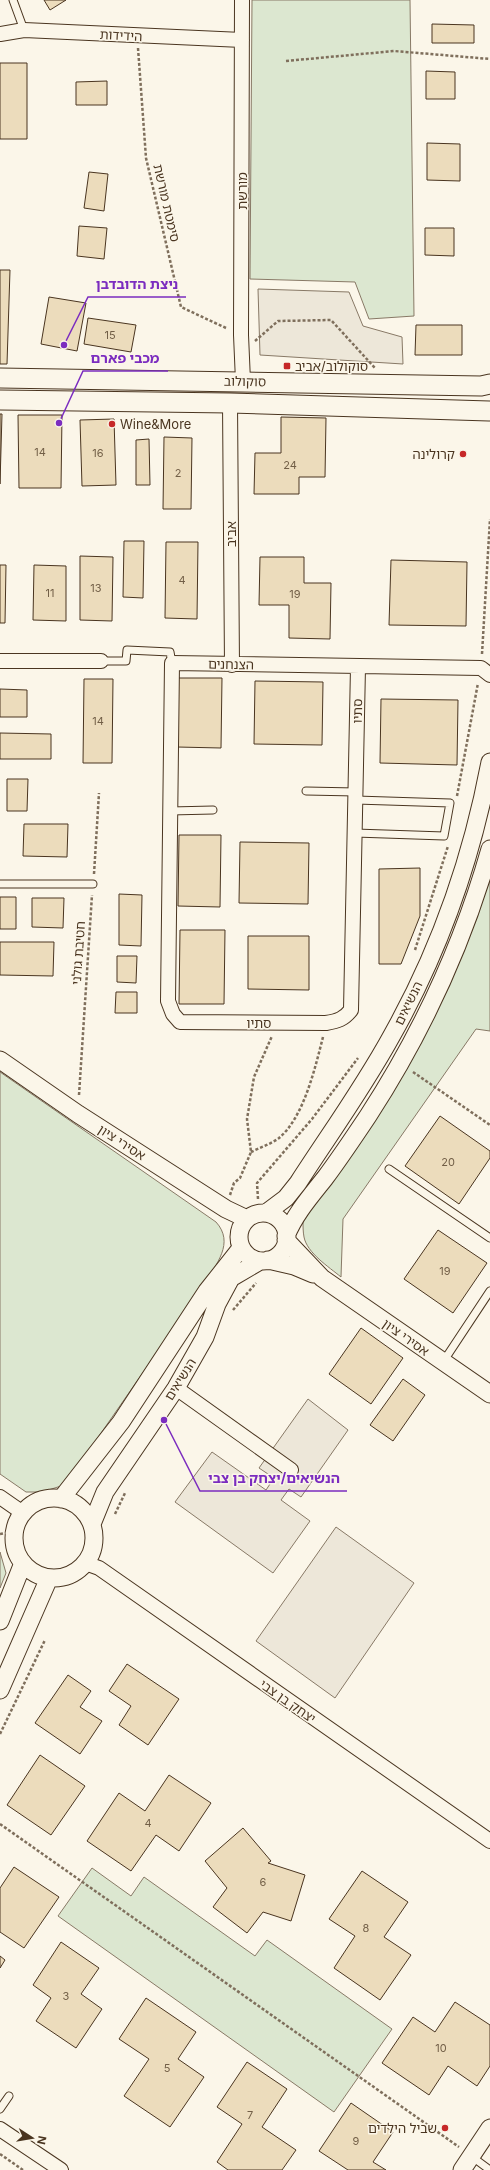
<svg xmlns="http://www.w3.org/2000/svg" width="490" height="2170" font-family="Inter,'Noto Sans Hebrew',sans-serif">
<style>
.green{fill:#dce7d0;stroke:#887966}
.parking{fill:#ede7d9;stroke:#887966}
.building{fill:#ecdcbc;stroke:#4a3520}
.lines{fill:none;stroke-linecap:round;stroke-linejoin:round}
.service-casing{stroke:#4a3520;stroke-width:9}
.minor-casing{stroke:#4a3520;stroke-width:16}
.tertiary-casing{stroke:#4a3520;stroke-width:19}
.secondary-casing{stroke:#4a3520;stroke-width:21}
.path{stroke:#7f6f5c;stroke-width:2.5;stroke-dasharray:3 2;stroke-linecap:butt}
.service{stroke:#fbf6e9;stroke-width:7}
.minor{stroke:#fbf6e9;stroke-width:14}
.tertiary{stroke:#fbf6e9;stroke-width:17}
.secondary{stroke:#fbf6e9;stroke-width:19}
.poi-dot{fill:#c62828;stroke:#fbf6e9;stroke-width:1.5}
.labels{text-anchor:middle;stroke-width:3;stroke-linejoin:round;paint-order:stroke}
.number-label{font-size:11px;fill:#725f47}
.street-label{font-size:13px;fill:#4a3520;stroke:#fbf6e9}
.poi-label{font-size:13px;fill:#4a3520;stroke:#fbf6e9;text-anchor:start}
.leader{fill:none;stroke:#7b2cbf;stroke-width:1.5}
.callout-dot{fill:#7b2cbf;stroke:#fbf6e9;stroke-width:1.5}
.callout-label{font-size:14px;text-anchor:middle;font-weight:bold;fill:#7b2cbf;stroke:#fbf6e9;stroke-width:3;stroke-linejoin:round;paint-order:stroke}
</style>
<rect width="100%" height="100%" fill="#fbf6e9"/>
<path class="green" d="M252,0H410L414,316L369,319L355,282L250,279Z
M490,866V1031L476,1029L343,1219L341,1277C329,1267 307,1253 304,1237C303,1232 303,1226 303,1221L374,1116Z
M0,1072L216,1222C235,1243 216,1264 205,1283L72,1475L61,1486L42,1492H26L0,1474Z
M0,1552L6,1573L0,1588Z
M92,1868L131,1896L144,1877L255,1956L267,1940L392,2029L334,2112L58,1916Z"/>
<path class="parking" d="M258,289L349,292L363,326L402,337L403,364L260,355Z
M308,1399L348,1430L301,1497L289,1489L281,1500L310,1521L273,1573L175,1502L212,1452L266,1490L274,1478L259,1468Z
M336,1527L414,1583L335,1698L256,1641Z"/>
<path class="building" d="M44,0H66L50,10Z
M432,24L474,25V43H432Z
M0,63H27V139H0Z
M426,71L455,72V99H426Z
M107,81V105H76V82Z
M427,143L460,144V181L427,180Z
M89,172L108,174L104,211L84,208Z
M79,226L107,228L104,259L77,256Z
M425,228H454V256L425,255Z
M0,270H10L7,364H0Z
M49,297L86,303L77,351L41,344Z
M88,318L136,325L131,352L84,344Z
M416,325H462V355H415Z
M0,414H2L0,484Z
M18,415H62L61,488H19Z
M281,417L326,418L325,477H299V494H254L255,453H281Z
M114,419L116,485L82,486L80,420Z
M164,437L192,438L191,509H163Z
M149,439L150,485H136V440Z
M124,541H144L143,598L123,597Z
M166,542H198L197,619L165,618Z
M80,556L113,557L112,621L80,620Z
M260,557H304V583H331L330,639L289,638V605H259Z
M391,560L467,562L466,626L389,625Z
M0,565H6L5,623H0Z
M34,565L66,566V621L33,620Z
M177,678H222L221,748L177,747Z
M84,679H113L112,763H83Z
M255,681L323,682L322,745L254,744Z
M0,689L27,690V717H0Z
M381,699L458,700L457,765L380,763Z
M0,733L51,734V759H0Z
M7,779H28L27,811H7Z
M24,824H68L67,857L23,856Z
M179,835H221L220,907L178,906Z
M240,842L309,843L308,904L239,903Z
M420,868V916L401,964H379V869Z
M119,894L142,895L141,946L119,945Z
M0,897H16V929H0Z
M32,898H64L63,928L32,927Z
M180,930H225L224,1004H179Z
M248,936H309V990L248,989Z
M0,942H54L53,976L0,975Z
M117,956H137L136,983L117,982Z
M116,992H137V1013H115Z
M440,1116L490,1151V1158L459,1204L405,1166Z
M438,1230L487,1263L453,1313L404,1279Z
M361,1328L403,1358L371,1404L329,1374Z
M403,1379L425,1395L393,1441L370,1425Z
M127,1664L179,1699L148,1745L119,1725L131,1706L109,1691Z
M68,1675L91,1691L80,1707L102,1721L80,1754L35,1723Z
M40,1755L85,1786L51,1835L7,1805Z
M169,1775L211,1803L179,1851L156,1835L131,1871L87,1841L119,1793L145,1811Z
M243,1828L271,1861L268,1863L305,1875L291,1921L263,1912L247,1933L213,1907L227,1888L205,1861Z
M14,1867L59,1897L24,1948L0,1932V1888Z
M362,1871L408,1902L384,1937L411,1955L380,2000L334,1968L355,1936L329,1919Z
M61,1942L99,1968L81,1994L102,2009L76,2048L36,2021L51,1998L33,1985Z
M0,1956L5,1960L0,1968Z
M146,1998L196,2032L178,2059L204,2077L170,2127L124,2096L149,2059L119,2039Z
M455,2002L490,2025V2066L477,2086L448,2066L429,2095L382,2063L413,2017L435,2032Z
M247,2062L287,2089L262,2127L296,2150L282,2170H228L217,2162L242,2124L217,2107Z
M351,2103L393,2132L373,2162L386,2170H348L319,2151Z"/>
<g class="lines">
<defs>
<path id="service" d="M13,0L24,30
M101,661H126L127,650L170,652L172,663
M306,791L356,792
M170,811L213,810
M355,833L444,836L450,803L356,800
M0,884H93
M389,1169L490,1238
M443,1362L490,1291
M0,2109L9,2096
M471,2156L490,2170"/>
<path id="minor" d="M242,0L241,335L243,381
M0,34L24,30L242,40
M230,403L232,665
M0,661H101
M358,667L351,1010C344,1019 338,1021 326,1023L180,1022L173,1014L168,1001L172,663L481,668L490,675
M176,1388L291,1470
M0,1497L23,1513
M85,1563L99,1568L490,1841
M0,2129L61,2170"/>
<path id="tertiary" d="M0,1060L78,1114L226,1209L247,1219
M266,1213L286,1198L298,1183C329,1135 363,1088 391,1037C439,952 472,858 490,762
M239 1237a24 24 0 1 1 48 0a24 24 0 1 1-48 0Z
M286,1236C295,1214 310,1197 325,1178C340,1158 354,1137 368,1116C422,1033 463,944 490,849
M286,1240L322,1278L490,1394
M268,1260L294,1266L313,1274
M14 1538a40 40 0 1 1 80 0a40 40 0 1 1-80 0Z
M61,1499L121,1422L207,1291L241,1248
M92,1524L105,1492L176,1388L205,1337L217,1304L231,1278L260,1261
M0,1621L23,1563
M0,1690L49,1578
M462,2170L490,2128"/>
<path id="secondary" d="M0,378L481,386L490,384
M0,400L230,403L489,411"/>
</defs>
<use href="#service" class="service-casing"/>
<use href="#minor" class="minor-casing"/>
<use href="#tertiary" class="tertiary-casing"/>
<use href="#secondary" class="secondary-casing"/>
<path class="path" d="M138,48L146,158L181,307L226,328
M286,61L394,51L490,59
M255,341L278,321L331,320L375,368
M482,654L490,519
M457,796L478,683
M94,874L99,793
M415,950L448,846
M413,1072L490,1125
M79,1095L92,895
M251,1152C259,1148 271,1144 279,1138C304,1117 315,1068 323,1037
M230,1195L234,1183L240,1178L251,1152L247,1119L254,1077L272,1036
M258,1199L257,1183L312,1119L358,1058
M233,1310L256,1283
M115,1514L125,1493
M0,1534L15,1531
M0,1734L45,1640
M0,1824L459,2147
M0,2154L23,2170"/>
<use href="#service" class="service"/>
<use href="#minor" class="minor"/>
<use href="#tertiary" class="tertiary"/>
<use href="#secondary" class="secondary"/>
</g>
<g class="poi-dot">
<rect x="283" y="362" width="8" height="8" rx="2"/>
<circle cx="112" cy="424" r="4"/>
<circle cx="463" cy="454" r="4"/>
<circle cx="445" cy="2128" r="4"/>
</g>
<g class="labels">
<g class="number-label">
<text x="110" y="339">15</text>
<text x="40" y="456">14</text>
<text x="98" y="457">16</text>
<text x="290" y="469">24</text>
<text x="178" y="477">2</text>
<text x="182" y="584">4</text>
<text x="96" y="592">13</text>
<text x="50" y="597">11</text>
<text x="295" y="598">19</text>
<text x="98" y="725">14</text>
<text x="448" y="1166">20</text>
<text x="445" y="1275">19</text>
<text x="148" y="1827">4</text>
<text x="263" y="1886">6</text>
<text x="366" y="1932">8</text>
<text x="66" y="2000">3</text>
<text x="441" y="2052">10</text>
<text x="167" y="2072">5</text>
<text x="250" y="2119">7</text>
<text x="356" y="2145">9</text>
</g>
<g class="street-label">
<text transform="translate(121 35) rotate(3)" y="5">הידידות</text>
<text transform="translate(242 191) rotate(-90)" y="5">מורשת</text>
<text transform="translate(167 203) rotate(77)" y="5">סימטת מורשת</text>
<text transform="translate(245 381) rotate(1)" y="5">סוקולוב</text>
<text transform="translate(231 534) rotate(-90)" y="5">אביב</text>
<text transform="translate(231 664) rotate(1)" y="5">הצנחנים</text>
<text transform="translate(357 711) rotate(-89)" y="5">סתיו</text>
<text transform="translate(78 953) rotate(-86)" y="5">חטיבת גולני</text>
<text transform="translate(408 1003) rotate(-64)" y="5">הנשיאים</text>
<text x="259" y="1028">סתיו</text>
<text transform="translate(122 1142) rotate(33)" y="5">אסירי ציון</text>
<text transform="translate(406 1337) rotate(35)" y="5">אסירי ציון</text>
<text transform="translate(180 1379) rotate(-58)" y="5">הנשיאים</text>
<text transform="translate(288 1701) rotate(35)" y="5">יצחק בן צבי</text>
</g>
<g class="poi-label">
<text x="295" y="371">סוקולוב/אביב</text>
<text x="120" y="429">Wine&amp;More</text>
<text x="455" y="459" text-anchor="end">קרולינה</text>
<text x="437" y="2133" text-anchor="end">שביל הילדים</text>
</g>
</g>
<path class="leader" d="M64 345L88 297H186M59 423L83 371H168M164 1420L200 1491H347"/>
<g class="callout-dot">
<circle cx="64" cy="345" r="4"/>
<circle cx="59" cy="423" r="4"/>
<circle cx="164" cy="1420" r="4"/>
</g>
<g class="callout-label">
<text x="137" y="289">ניצת הדובדבן</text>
<text x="125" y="363">מכבי פארם</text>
<text x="274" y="1483">הנשיאים/יצחק בן צבי</text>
</g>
<g transform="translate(32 2138) rotate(102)" stroke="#fbf6e9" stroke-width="3" paint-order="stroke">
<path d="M0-3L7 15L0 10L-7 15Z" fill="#4a3520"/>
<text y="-6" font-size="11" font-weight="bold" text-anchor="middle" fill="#4a3520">N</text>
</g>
</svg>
